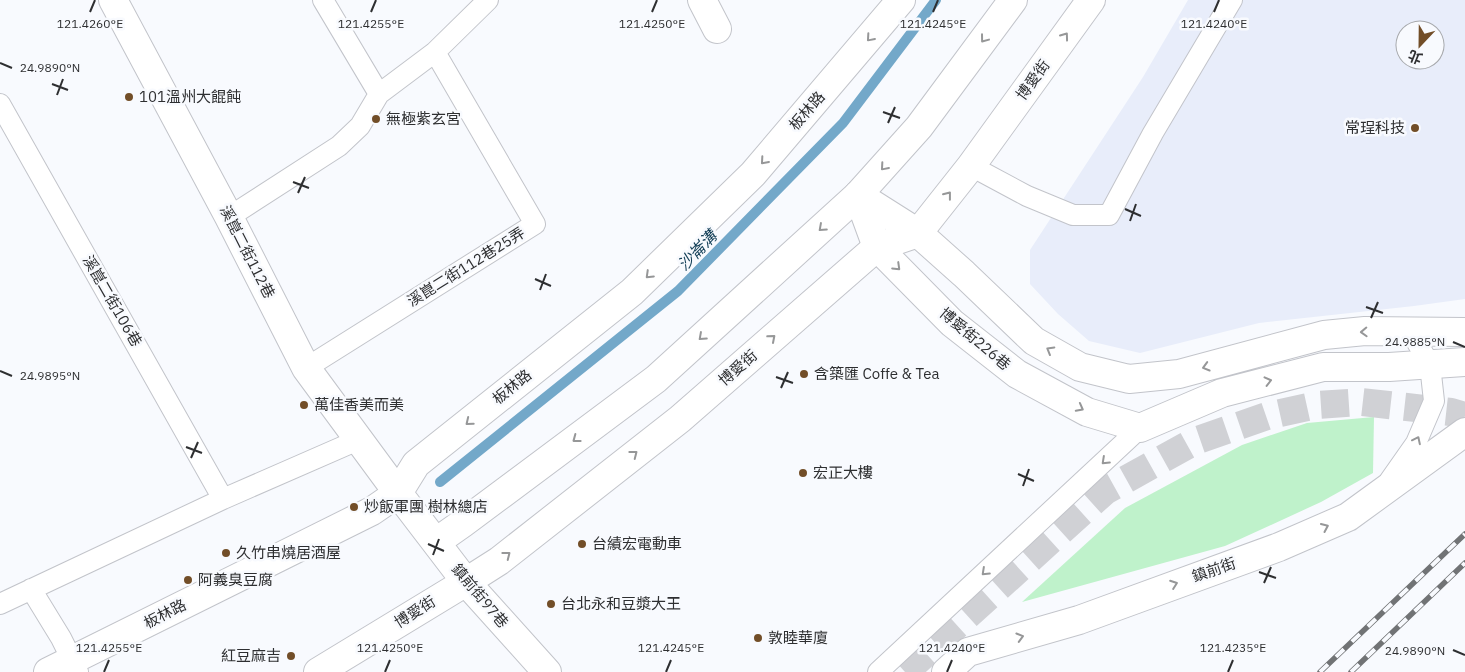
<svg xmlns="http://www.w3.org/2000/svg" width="1465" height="672" font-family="'IBM Plex Sans','Noto Sans TC',sans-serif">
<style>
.built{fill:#e8edfa;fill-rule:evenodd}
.green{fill:#bff2cb}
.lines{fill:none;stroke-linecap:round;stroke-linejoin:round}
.stream{stroke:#73a8c9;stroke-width:10}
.tertiary-tunnel{stroke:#d0d1d5;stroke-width:28;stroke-dasharray:28 14;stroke-linecap:butt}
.service-casing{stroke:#c2c4ca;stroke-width:22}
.pedestrian-casing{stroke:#c2c4ca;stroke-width:30}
.minor-casing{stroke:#c2c4ca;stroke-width:30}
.tertiary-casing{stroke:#c2c4ca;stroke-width:30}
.service{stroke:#fff;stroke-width:20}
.pedestrian{stroke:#fff;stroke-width:28}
.minor{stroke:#fff;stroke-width:28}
.tertiary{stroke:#fff;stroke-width:28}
.rail-casing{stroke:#717375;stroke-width:5.5}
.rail{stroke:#f8fafe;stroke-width:4;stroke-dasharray:11;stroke-linecap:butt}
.oneway{stroke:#969798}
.ticks{fill:none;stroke:#2e2f31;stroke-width:2}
.poi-dot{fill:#724e28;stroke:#f8fafe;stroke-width:2}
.labels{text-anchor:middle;stroke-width:5;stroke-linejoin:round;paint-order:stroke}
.street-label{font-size:15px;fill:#2e2f31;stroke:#f8fafe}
.poi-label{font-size:15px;fill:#2e2f31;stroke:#f8fafe;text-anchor:start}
.water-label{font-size:16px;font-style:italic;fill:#123e56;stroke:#f8fafe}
.ticks-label{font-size:12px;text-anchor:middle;fill:#2e2f31;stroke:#f8fafe;stroke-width:5;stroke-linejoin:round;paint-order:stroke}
</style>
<rect width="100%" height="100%" fill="#f8fafe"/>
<path class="built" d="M1188,0H1465V299L1414,306L1259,323L1140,353L1089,341L1058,314L1030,284V250L1143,77ZM1405,30H1435V60H1405Z"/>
<path class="green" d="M1374,417L1373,473L1321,502L1225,546L1022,602L1125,508L1242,445L1307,423Z"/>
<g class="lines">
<path class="stream" d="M440,482L678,291L843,123L936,0"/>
<path class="tertiary-tunnel" d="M905,672L1105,491L1195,441L1267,416L1317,405L1362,402L1451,412L1465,416"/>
<defs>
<path id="service" d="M323,0L379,94
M0,104L223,499
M971,166L1027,196L1073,215H1109L1153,133L1232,0
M229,217L339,146L360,126L379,94L435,52L488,0
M306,368L535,224L435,52
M1390,480L1416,443L1434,401L1430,365L1411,332
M31,589L61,638L78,672
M0,604L223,499L358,440
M878,672L1140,428"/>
<path id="pedestrian" d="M702,0L717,29"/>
<path id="minor" d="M113,0L229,217L306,368L398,493
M858,195L877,247L952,323L1017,374L1087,412L1140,428L1222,393L1323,367H1389L1465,362
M858,195L918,233L964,274L1034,341L1080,367L1129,379L1179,374L1324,335L1365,331L1465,332
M318,672L466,582
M946,672L968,652L1079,620L1279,547L1348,517L1465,432"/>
<path id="tertiary" d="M398,493L466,582L547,672
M436,542L463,523L656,379L858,195L919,127L1013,0
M466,582L499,561L680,419L877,247L918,233L971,166L1091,0
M48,672L372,511L398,493L416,464L632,292L753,174L901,0"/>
</defs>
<use href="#service" class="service-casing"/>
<use href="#pedestrian" class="pedestrian-casing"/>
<use href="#minor" class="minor-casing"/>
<use href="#tertiary" class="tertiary-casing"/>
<use href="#service" class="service"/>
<use href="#pedestrian" class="pedestrian"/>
<use href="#minor" class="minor"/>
<use href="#tertiary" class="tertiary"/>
<defs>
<path id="rail" d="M1320,672L1465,534
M1351,672L1465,563"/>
</defs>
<use href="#rail" class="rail-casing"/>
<use href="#rail" class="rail"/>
</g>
<defs><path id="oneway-chevron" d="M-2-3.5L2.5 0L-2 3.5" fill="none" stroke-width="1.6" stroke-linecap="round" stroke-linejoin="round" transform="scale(1.25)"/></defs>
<g class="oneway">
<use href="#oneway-chevron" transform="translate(1065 36) rotate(-54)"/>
<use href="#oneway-chevron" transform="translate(870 38) rotate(131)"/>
<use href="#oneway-chevron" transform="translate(984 39) rotate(127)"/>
<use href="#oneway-chevron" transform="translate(764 161) rotate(131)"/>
<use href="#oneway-chevron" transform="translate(884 167) rotate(131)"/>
<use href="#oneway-chevron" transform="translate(948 195) rotate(-52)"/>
<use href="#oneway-chevron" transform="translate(822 228) rotate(138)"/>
<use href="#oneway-chevron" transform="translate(897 267) rotate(44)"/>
<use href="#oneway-chevron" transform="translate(649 275) rotate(136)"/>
<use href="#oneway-chevron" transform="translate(1364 332) rotate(178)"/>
<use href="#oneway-chevron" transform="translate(702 337) rotate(138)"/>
<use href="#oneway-chevron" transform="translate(772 338) rotate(-41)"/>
<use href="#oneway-chevron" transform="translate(1050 350) rotate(-150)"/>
<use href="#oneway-chevron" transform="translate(1206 367) rotate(164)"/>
<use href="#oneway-chevron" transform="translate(1268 381) rotate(-14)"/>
<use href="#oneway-chevron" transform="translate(1080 408) rotate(28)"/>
<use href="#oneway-chevron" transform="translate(469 422) rotate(141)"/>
<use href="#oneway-chevron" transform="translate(576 439) rotate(143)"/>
<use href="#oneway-chevron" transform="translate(1417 440) rotate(-64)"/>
<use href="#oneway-chevron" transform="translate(634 454) rotate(-38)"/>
<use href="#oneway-chevron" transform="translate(1105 461) rotate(137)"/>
<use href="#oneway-chevron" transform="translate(1325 527) rotate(-24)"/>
<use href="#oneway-chevron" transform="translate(507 555) rotate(-38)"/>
<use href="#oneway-chevron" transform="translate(985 572) rotate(137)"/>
<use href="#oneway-chevron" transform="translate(1174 584) rotate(-20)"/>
<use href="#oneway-chevron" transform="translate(1020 637) rotate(-16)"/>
</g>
<path class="ticks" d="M90,12L95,0M371,12L376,0M652,12L657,0M933,12L938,0M1214,12L1219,0M0,63L12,68M52,84L68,90M57,95L63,79M883,112L900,118M888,123L895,107M293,182L309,188M298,193L305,177M1125,209L1141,216M1130,221L1136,204M535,279L551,286M540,290L546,274M1366,307L1383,313M1371,318L1378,302M1453,342L1465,347M0,371L12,376M776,377L793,383M781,388L788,372M186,447L202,453M191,458L198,442M1018,474L1034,481M1023,486L1029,469M428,544L444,551M433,555L439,539M1259,572L1276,578M1264,583L1271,567M1453,650L1465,655M104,672L109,660M385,672L390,660M666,672L671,660M947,672L952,660M1228,672L1233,660"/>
<g class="poi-dot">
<circle cx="129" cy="97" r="5"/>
<circle cx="376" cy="119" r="5"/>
<circle cx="1415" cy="128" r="5"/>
<circle cx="804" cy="374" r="5"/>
<circle cx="304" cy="405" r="5"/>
<circle cx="803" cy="473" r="5"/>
<circle cx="354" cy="507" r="5"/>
<circle cx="582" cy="544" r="5"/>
<circle cx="226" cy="553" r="5"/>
<circle cx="188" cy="580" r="5"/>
<circle cx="551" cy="604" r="5"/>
<circle cx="758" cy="638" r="5"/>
<circle cx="291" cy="656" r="5"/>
</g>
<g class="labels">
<g class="street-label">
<text transform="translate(1033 80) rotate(-54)" y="5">博愛街</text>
<text transform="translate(807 111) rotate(-49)" y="5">板林路</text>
<text transform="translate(247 252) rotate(63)" y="5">溪崑二街112巷</text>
<text transform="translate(466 267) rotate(-32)" y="5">溪崑二街112巷25弄</text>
<text transform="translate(112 301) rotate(60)" y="5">溪崑二街106巷</text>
<text transform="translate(975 339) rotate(40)" y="5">博愛街226巷</text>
<text transform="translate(738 368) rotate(-41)" y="5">博愛街</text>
<text transform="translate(512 387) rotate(-39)" y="5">板林路</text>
<text transform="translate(1214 570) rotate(-19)" y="5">鎮前街</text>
<text transform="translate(480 596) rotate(50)" y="5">鎮前街97巷</text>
<text transform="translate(415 612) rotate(-32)" y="5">博愛街</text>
<text transform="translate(165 614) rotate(-27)" y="5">板林路</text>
</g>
<g class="poi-label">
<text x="139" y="102">101溫州大餛飩</text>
<text x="386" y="124">無極紫玄宮</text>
<text x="1405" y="133" text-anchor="end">常珵科技</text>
<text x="814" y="379">含築匯 Coffe &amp; Tea</text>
<text x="314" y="410">萬佳香美而美</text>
<text x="813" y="478">宏正大樓</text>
<text x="364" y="512">炒飯軍團 樹林總店</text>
<text x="592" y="549">台績宏電動車</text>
<text x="236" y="558">久竹串燒居酒屋</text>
<text x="198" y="585">阿義臭豆腐</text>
<text x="561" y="609">台北永和豆漿大王</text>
<text x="768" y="643">敦睦華廈</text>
<text x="281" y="661" text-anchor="end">紅豆麻吉</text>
</g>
<g class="water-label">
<text transform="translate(697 250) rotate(-46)" y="6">沙崙溝</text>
</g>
</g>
<g class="ticks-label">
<text x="371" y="28">121.4255°E</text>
<text x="652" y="28">121.4250°E</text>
<text x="933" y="28">121.4245°E</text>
<text x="1214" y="28">121.4240°E</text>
<text x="90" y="28">121.4260°E</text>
<text x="50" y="72">24.9890°N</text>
<text x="1415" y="346">24.9885°N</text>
<text x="50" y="380">24.9895°N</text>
<text x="109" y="652">121.4255°E</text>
<text x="390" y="652">121.4250°E</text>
<text x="671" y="652">121.4245°E</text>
<text x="952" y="652">121.4240°E</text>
<text x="1233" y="652">121.4235°E</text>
<text x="1415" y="655">24.9890°N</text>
</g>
<g transform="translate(1420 45) rotate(202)"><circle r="24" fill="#f8fafe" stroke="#a7a9ac"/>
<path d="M0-4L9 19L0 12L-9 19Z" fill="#724e28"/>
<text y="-8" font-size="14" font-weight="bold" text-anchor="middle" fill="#2e2f31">北</text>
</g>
</svg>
